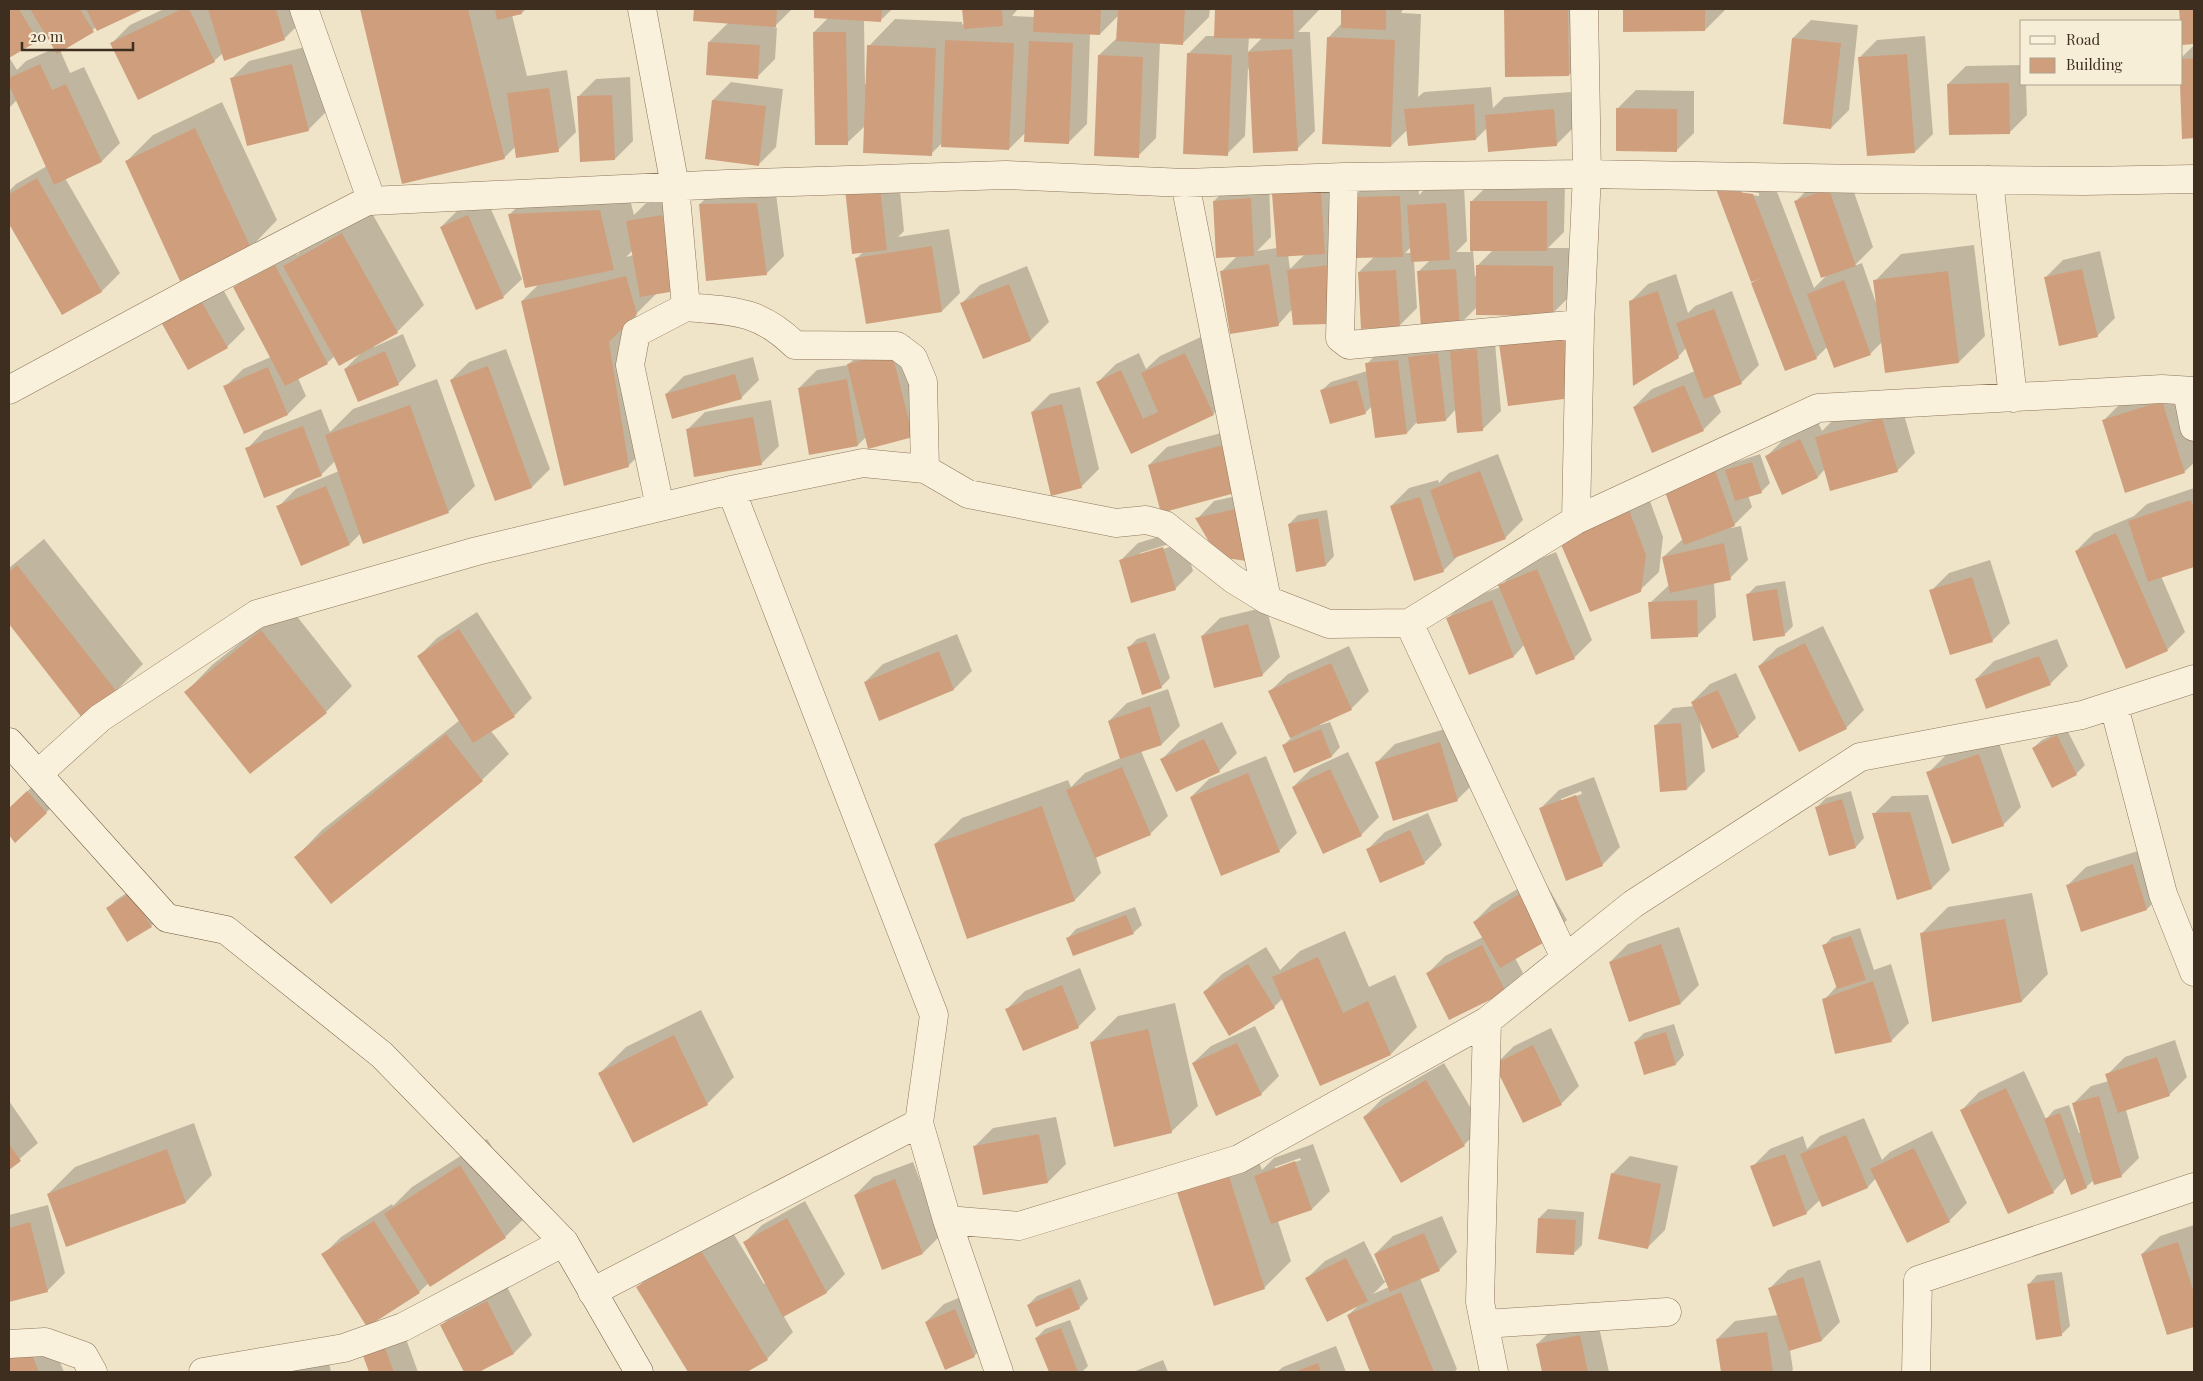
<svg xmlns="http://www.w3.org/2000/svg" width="2203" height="1381" font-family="'Playfair Display',serif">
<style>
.shadow{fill:#0003;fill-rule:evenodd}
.building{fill:#cf9f7d}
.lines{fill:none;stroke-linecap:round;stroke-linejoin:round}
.street-casing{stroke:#8d765c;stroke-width:29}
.secondary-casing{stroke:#6f573f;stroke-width:29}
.street{stroke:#faf1dc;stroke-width:28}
.secondary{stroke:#faf1dc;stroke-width:28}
</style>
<rect width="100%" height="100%" fill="#f0e4c8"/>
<path class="shadow" d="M9,9H141L98,30L97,27L60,50L70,73L84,67L120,143L102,161L65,178L120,273L102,291L63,313L9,221V191L16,184L47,166L17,100L9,108V57L17,70L26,61L55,48L45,32L37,40L9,56Z
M164,9H310L311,12L285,38L225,59L223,53L214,61L112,43L130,25Z
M361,9H526L522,13L512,15L527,76L567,70L576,132L558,150L516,146L504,158L403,182Z
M695,9H792L774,27L777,28L775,59L757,77L709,42L729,22L694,20Z
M815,9H892L880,21L864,20L865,84H867L869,46L895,19L962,22V25L965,22L964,9H1018L1012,16L1035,17V9H1210L1209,17L1183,43L1160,42L1156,138L1138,156L1099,55L1118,37L1119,15L1100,34L1090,33L1087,124L1069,142L1026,132L1009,149L942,143L931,154L865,126L847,143L814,32L828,18L815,17Z
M1216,9H1320L1298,32H1310L1315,131L1297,149L1248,68L1245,136L1227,154L1188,54L1206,36H1216ZM1249,37H1263L1248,52Z
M1342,9H1403L1401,13L1421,14L1418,97L1424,92L1491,87L1493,108L1504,97L1572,92L1574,127L1556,145L1487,128L1476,139L1408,129L1391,146L1328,38L1342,23Z
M1505,9H1586L1587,57L1569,75L1506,76Z
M1624,9H1726L1705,30H1625Z
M1811,20L1858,25L1849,110L1831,128L1784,123L1793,38Z
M1925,36L1933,134L1915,152L1859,58L1877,40Z
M2194,45V137L2183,138L2182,57Z
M309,46L326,112L308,130L231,79L249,61Z
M2022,65V84H2026L2027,115L2009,133L1948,84L1966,66Z
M630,77L633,141L615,159L578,97L596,79Z
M731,82L783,89L776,147L758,165L713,100Z
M1636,90L1694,91V133L1676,151L1618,108Z
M222,102L277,220L251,247L126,162L153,135Z
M898,170L904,231L898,237L949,229L960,293L942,311L856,259L864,251V172Z
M1847,172L1873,247L1854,266L1862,263L1876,303L1875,281L1901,254L1974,245L1985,336L1959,362L1882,342L1870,354L1828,346L1816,358L1752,283L1756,279L1718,190L1771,176L1814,288L1828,274L1796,201L1814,183ZM1742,191L1759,193V196L1742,194Z
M1339,173L1343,234L1327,250L1346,248L1278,325L1222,271L1237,256L1214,201L1232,183L1269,181L1271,237L1257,251L1277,248L1273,195L1291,177ZM1305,254L1290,269L1288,255Z
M1418,178L1419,195L1427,187L1464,186L1467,241L1456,252H1471V202L1489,184H1565L1564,232L1548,248H1570V296L1552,314L1477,307L1459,325L1419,271L1430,260L1414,261L1417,308L1399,326L1359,272L1375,256L1353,198L1371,180ZM1411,247L1412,253H1405ZM1473,250H1493L1477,266V276H1475Z
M626,184L634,215L646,203L680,197L657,293L636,314L655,439L628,466L522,301L539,284L510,214L536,188ZM633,250L634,255L626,257Z
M718,186H775L784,256L766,274L700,204Z
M486,198L522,279L504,296L476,309L441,227L459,209Z
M369,208L424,305L397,332L373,345L374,347L403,334L416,366L398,384L345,369L362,352L335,356L327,363L298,378L306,396L288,414L244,432L225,387L243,369L271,357L235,287L253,269L293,248L297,255L312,240Z
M2100,251L2115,318L2097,336L2045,278L2063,260Z
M1027,266L1049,322L1031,340L984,358L962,303L980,285Z
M1676,274L1688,313L1695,306L1732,291L1759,365L1741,383L1713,394L1721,412L1703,430L1634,407L1652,389L1695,371L1686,348L1678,357L1630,302L1648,284Z
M219,282L245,329L227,347L162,322Z
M1494,332L1501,411L1483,429L1456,409L1446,420L1416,423L1407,433L1372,406L1365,413L1322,390L1331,382L1367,371V364L1384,346Z
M909,336L931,418L913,436L866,437L858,445L799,388L817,370L848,365L866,347Z
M1203,336L1231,396L1213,414L1132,453L1098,382L1116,364L1139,353L1146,369L1160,356Z
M506,349L550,469L532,487L495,500L451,380L469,362Z
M753,357L759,380L741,398L666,394L684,376Z
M437,379L475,486L448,512L361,533L350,544L278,507L296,489L339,471L335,461L321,475L247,449L264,431L321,409L330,432L353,409Z
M2180,384L2194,429V463L2184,472L2103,421L2121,403Z
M1080,387L1099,469L1081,487L1032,412L1050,394Z
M771,400L779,446L761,464L687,430L705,412Z
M1900,401L1915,453L1897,471L1825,469L1818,477L1766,457L1784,439L1818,422L1822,431L1834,419Z
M1241,428L1252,474L1149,465L1167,447Z
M1733,453L1736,462L1760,454L1770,483L1761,492L1748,495L1752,507L1731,528L1741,526L1748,560L1730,578L1714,582L1716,617L1698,635L1650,603L1669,585L1663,557L1683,539L1665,489Z
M1498,454L1523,520L1505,538L1459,555L1443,571L1391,506L1409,488L1438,480L1439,483L1449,473Z
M2194,488V565L2161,576L2185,632L2167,650L2076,551L2094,533L2134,516L2147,504Z
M1646,490L1663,537L1659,572L1640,590L1560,540Z
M1254,492L1218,556L1197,519L1214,501Z
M1327,510L1334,556L1326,565L1289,524L1298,515Z
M1181,530L1193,571L1175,589L1120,561L1138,543ZM1169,544L1170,547L1140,556V553Z
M44,539L143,664L116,691L83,717L9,622V568Z
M1556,552L1592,640L1574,658L1524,645L1514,656L1469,673L1447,619L1465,601L1500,587L1518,568Z
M1990,560L2010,623L1992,641L1931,591L1949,573Z
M1785,581L1793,626L1784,635L1747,595L1756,586Z
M288,605L352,686L326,712L186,692L212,665Z
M1266,607L1280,657L1262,675L1202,636L1220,618Z
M477,612L532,698L514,716L491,731L509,754L482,780L296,857L322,830L460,720L419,656L437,638Z
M1823,626L1864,710L1846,728L1759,666L1777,648Z
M1155,633L1170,678L1161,687L1128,648L1137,639Z
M957,634L972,671L954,689L880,720L865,682L883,664Z
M2057,639L2068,666L2050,684L1976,679L1994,661Z
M1349,646L1369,691L1351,709L1319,723L1320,725L1330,722L1340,747L1332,756L1295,772L1283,746L1291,738L1270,691L1288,674Z
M1736,673L1756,718L1738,736L1700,720L1705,771L1687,789L1655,726L1673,708L1694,706L1692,702L1710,684Z
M1168,689L1180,726L1162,744L1141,751L1168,816L1150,834L1096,857L1101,873L1075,900L968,937L935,844L962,818L1068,780L1071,787L1085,773L1121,758L1109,721L1127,703Z
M1222,722L1237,753L1219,771L1162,759L1180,741Z
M1458,725L1475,782L1457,800L1377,762L1395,744Z
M2066,728L2085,765L2076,774L2053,786L2033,748L2042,740Z
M1997,737L2021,807L2003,825L1928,773L1946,755Z
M1348,752L1379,817L1361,835L1293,787L1311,769Z
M1266,756L1297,833L1279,851L1191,797L1209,779Z
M1594,777L1620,847L1602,865L1541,808L1559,790ZM1581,791L1582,794L1561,801V799Z
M36,783L55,804L16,841L9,833V809Z
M1851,791L1864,838L1856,847L1817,807L1826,798Z
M1928,795L1950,870L1932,888L1897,899L1874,814L1892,796Z
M1428,813L1442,845L1424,863L1367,850L1385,832Z
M2151,847L2165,891L2147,909L2068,885L2086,867Z
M1541,875L1567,920L1549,938L1515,958L1523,973L1505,991L1427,974L1445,956L1483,937L1474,922L1492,904Z
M139,885L160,918L151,926L108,908L116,900Z
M2032,893L2048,974L2022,1001L1933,1021L1921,934L1948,907Z
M1135,907L1142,925L1133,933L1068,938L1076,929Z
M1679,927L1699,985L1681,1003L1610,962L1628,944Z
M1860,928L1874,970L1891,964L1909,1023L1891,1041L1824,1000L1837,986L1824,946L1832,937Z
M1345,931L1369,987L1395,975L1417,1027L1391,1054L1321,1085L1283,998L1274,1007L1204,992L1222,974L1266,947L1280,970L1300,951Z
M1080,968L1096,1009L1078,1027L1007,1009L1025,991Z
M1175,1003L1198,1106L1171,1132L1091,1043L1118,1016Z
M701,1010L734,1077L707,1104L599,1074L626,1047Z
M1674,1024L1684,1055L1676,1064L1635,1042L1644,1033Z
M1255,1026L1279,1076L1261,1094L1193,1063L1211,1046Z
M1551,1028L1579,1086L1561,1104L1496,1064L1514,1046Z
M2175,1040L2187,1077L2169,1095L2126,1110L2139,1158L2121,1176L2094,1180L2086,1187L2066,1178L2053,1192L1962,1110L1979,1092L2024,1071L2046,1119L2054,1110L2069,1105L2079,1133L2081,1132L2073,1104L2091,1086L2109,1081L2107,1075L2125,1057Z
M1444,1063L1482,1127L1464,1145L1364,1117L1382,1099Z
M9,1101L38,1143L9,1168Z
M1056,1117L1066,1164L1048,1182L975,1146L993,1128Z
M1864,1118L1882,1160L1890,1152L1932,1131L1967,1203L1949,1221L1876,1178L1868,1187L1820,1200L1806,1213L1752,1167L1770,1149L1803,1136L1807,1149L1820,1136Z
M194,1123L212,1175L186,1202L67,1245L48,1194L75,1167Z
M487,1139L532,1211L505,1237L429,1283L419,1292L323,1255L341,1237L392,1204L393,1206L412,1187Z
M1313,1144L1330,1191L1312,1209L1278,1221L1291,1261L1264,1288L1178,1190L1254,1148L1262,1170L1274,1158ZM1300,1158L1301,1160L1275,1169V1167Z
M1630,1156L1678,1166L1665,1230L1647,1248L1612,1174Z
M913,1162L941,1235L923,1253L855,1195L873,1177Z
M805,1201L845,1274L827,1292L783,1315L793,1332L767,1359L745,1372H689L638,1287L665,1260L727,1223L764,1284L766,1283L744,1243L762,1225Z
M48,1205L65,1273L47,1291L9,1301V1215Z
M1548,1209L1584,1212L1582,1245L1573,1254L1539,1218Z
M1442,1216L1457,1252L1439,1270L1420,1278L1457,1369L1454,1372H1371L1348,1315L1358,1306L1307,1278L1325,1261L1364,1241L1384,1281L1386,1280L1375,1254L1393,1236ZM1386,1281L1389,1287L1373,1294Z
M2194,1225V1325L2168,1334L2142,1254L2160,1236Z
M1820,1260L1840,1322L1822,1340L1790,1350L1793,1370L1790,1372H1722L1717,1339L1735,1321L1778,1315L1770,1288L1788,1270Z
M2062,1272L2070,1326L2061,1335L2029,1284L2037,1275Z
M1080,1279L1088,1299L1079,1308L1028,1305L1037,1296Z
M505,1283L532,1335L514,1353L476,1372H466L442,1325L460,1307Z
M973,1292L992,1338L974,1356L926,1322L944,1304Z
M1597,1318L1609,1372H1543L1537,1344L1555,1327Z
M1070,1320L1088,1366L1082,1372H1050L1036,1338L1045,1329Z
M402,1328L418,1372H370L363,1353Z
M48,1333L64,1372H9V1354Z
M1336,1346L1346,1372H1277L1283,1367Z
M327,1353L331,1372H220Z
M1163,1360L1168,1372H1132H1133Z"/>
<path class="building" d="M9,9H19L38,41L9,58Z
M30,9H80L94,32L57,54Z
M86,9H144L97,31Z
M182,9H189L215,62L138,100L110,43Z
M208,9H276L285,40L224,61Z
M360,9H468L505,159L402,184Z
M495,9H521L522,14L497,20Z
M694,9H777L776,27L693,21Z
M814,9H882L881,22L814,18Z
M962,9H1002L1003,26L964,29Z
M1034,9H1101L1100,35L1033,32Z
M1118,9H1185L1183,45L1116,41Z
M1215,9H1293L1294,39L1214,38Z
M1341,9H1386V30L1341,28Z
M1504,9H1568L1569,76L1505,77Z
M1623,9H1705V31L1623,32Z
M2179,9H2194V44L2182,45Z
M813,32H846L848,145H815Z
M1327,37L1395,40L1391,147L1322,144Z
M1792,38L1841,43L1831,129L1783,124Z
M945,40L1014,43L1009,150L941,147Z
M1029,41L1073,43L1069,144L1024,142Z
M708,42L760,45L758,79L706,75Z
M867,45L936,48L932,156L863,153Z
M1292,49L1298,151L1253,153L1248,52Z
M1187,53L1232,55L1228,156L1183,154Z
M1907,54L1915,153L1867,156L1858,57Z
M1098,55L1143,57L1139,158L1094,156Z
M2194,58V138L2182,139L2180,84H2182V59Z
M40,64L52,90L66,84L102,162L54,185L9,85V78Z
M292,64L309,131L247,146L230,78Z
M2009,83L2010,134L1949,135L1947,84Z
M549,88L559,152L516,158L507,93Z
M612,95L615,160L580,162L577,96Z
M712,100L766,106L759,166L705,159Z
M1474,104L1476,140L1408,146L1404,109Z
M1616,108L1677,109V152L1616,151Z
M1554,109L1557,146L1488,152L1485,115Z
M195,128L251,248L180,281L125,161Z
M37,178L102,292L62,315L9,224V194Z
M880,187L887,250L852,254L845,189Z
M1716,189L1753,194L1817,359L1785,371L1751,283L1767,276L1751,282Z
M1829,189L1856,266L1821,278L1794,201Z
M1321,190L1325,254L1277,257L1272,194Z
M1400,196L1403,257L1353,258L1351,197Z
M1251,198L1254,256L1216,258L1213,201Z
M1470,201H1547V251H1470Z
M757,203L767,275L706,281L699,204Z
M1446,203L1450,260L1411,262L1407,205Z
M600,210L614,270L525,288L508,214Z
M468,215L504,298L476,310L440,227Z
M662,215L676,291L640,297L626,221Z
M342,233L398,333L339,366L283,266Z
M932,246L942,312L866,324L855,258Z
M1269,264L1279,326L1230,334L1220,271Z
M275,265L328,364L285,386L233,287Z
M1329,265V324L1293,325L1287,270Z
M1476,265L1553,266V316L1476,315Z
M1456,269L1460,326L1421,328L1417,271Z
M2082,269L2098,337L2059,346L2044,277Z
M1396,270L1400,327L1361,329L1358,272Z
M1948,271L1959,363L1885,373L1873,280Z
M626,276L637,314L609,342L629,467L564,486L521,301Z
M1844,280L1871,355L1834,368L1807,294Z
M1009,284L1031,341L983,359L960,303Z
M1658,291L1679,358L1633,386L1629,301Z
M200,299L228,348L188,370L161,322Z
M1714,309L1742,384L1704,399L1676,323Z
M1564,335L1572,398L1508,406L1499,344Z
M1477,349L1483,431L1457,433L1450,351Z
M385,351L399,385L358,402L344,369Z
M892,353L913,437L868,449L847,364Z
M1185,353L1214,415L1131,454L1096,382L1121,370L1143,419L1158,412L1141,373Z
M1438,353L1446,421L1417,424L1408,357Z
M1398,360L1407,434L1375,438L1365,363Z
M488,366L532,488L495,501L450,380Z
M268,367L288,415L244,434L223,386Z
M735,374L742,399L672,419L665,394Z
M847,379L858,446L809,455L798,388Z
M1357,380L1366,414L1330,424L1320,390Z
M1684,385L1704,431L1652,453L1633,407Z
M2162,401L2185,473L2125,493L2102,420Z
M1062,404L1082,488L1051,496L1031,412Z
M410,405L449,513L363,544L325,435Z
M753,417L762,465L694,477L686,429Z
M1882,418L1898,472L1830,491L1815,437Z
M303,426L322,476L264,498L245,448Z
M1800,439L1818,478L1782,495L1765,456Z
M1223,445L1235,493L1161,513L1148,465Z
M1752,462L1762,493L1735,501L1725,470Z
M1715,470L1735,526L1684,545L1664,489Z
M1480,471L1506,539L1454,558L1430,490Z
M326,486L350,545L301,566L276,506Z
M1420,497L1444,572L1414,581L1390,506Z
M2191,500L2194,510V567L2148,582L2128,521Z
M1628,507L1646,555L1641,592L1590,612L1559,540Z
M1236,509L1247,561L1218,557L1195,518Z
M1318,518L1326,566L1296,572L1288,524Z
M2116,533L2168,651L2126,669L2075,551Z
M1724,543L1731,580L1670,593L1662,557Z
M1163,547L1176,590L1131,603L1119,560Z
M17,565L117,692L83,719L9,624V572Z
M1537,569L1575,659L1536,675L1498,585Z
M1972,577L1993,642L1950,655L1929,590Z
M1777,589L1785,636L1753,641L1746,594Z
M1492,600L1514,657L1469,675L1446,618Z
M1697,600L1698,637L1651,639L1648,602Z
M1248,624L1263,676L1214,688L1201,636Z
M459,629L515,717L473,743L417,656Z
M261,630L327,713L250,774L184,692Z
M1146,641L1162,688L1142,695L1127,647Z
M1805,643L1847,729L1799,752L1758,666Z
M939,651L954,690L879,721L864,682Z
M2039,656L2051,685L1986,709L1975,679Z
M1331,663L1352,710L1290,738L1268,691Z
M1718,690L1739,737L1712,749L1691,702Z
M1150,706L1162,745L1120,759L1108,721Z
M1681,723L1687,790L1660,792L1654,725Z
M1321,729L1332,757L1294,773L1282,745Z
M446,734L483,781L331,904L294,857Z
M2057,735L2077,775L2052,788L2032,748Z
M1204,739L1220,772L1176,792L1160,759Z
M1440,742L1458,801L1393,821L1375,762Z
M1979,754L2004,826L1952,844L1926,772Z
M1122,767L1151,835L1095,858L1066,790Z
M1330,769L1362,836L1323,854L1292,787Z
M1248,773L1280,852L1221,876L1190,797Z
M27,791L47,813L15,843L9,835V808Z
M1576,795L1603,866L1566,881L1539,808Z
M1842,799L1856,848L1829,856L1815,807Z
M1042,806L1075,901L967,939L934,844Z
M1910,812L1932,889L1897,900L1872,813Z
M1410,830L1425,864L1380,883L1366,849Z
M2133,864L2147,910L2081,932L2066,885Z
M1523,892L1550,939L1500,968L1473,922Z
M130,893L152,927L127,942L106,908Z
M1126,915L1134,934L1073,956L1066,938Z
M2005,919L2022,1002L1932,1022L1920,933Z
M1851,936L1866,980L1837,989L1822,945Z
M1661,944L1681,1004L1629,1022L1609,962Z
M1482,945L1506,992L1449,1020L1426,973Z
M1318,957L1343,1013L1368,1001L1391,1055L1320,1086L1272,977Z
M1248,964L1275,1008L1229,1036L1203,992Z
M1873,981L1892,1042L1835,1054L1822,999Z
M1062,985L1079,1028L1023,1051L1005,1009Z
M1148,1029L1172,1133L1114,1147L1090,1042Z
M1666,1032L1676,1065L1644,1075L1634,1042Z
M674,1035L708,1105L633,1143L598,1073Z
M1237,1043L1262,1095L1216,1116L1192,1063Z
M1533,1045L1562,1105L1523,1123L1494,1064Z
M2157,1057L2170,1096L2118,1113L2105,1074Z
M1426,1080L1465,1146L1401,1183L1363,1117Z
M2006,1088L2054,1193L2008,1214L1960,1110Z
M2099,1096L2122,1177L2094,1185L2072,1103Z
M2060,1113L2087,1188L2071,1195L2044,1119Z
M1039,1134L1048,1183L983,1195L973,1146Z
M1846,1135L1868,1188L1822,1207L1800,1154Z
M9,1144L21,1161L9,1170Z
M1914,1148L1950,1222L1907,1243L1870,1169Z
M167,1149L186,1203L66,1247L47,1194Z
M1785,1154L1807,1214L1773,1227L1750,1166Z
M1295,1161L1312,1210L1271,1224L1254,1176Z
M460,1165L506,1238L430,1287L384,1214Z
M1228,1173L1265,1289L1214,1306L1176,1189Z
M1611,1173L1661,1184L1648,1249L1598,1239Z
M895,1179L923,1254L882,1270L854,1195Z
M787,1218L827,1293L783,1317L743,1242Z
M1538,1218L1576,1220L1574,1255L1536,1253Z
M374,1221L420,1293L367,1327L321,1254Z
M30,1222L48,1292L9,1302V1228Z
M1424,1233L1440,1271L1390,1292L1374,1254Z
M2178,1242L2194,1293V1327L2167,1335L2141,1254Z
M700,1249L768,1360L747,1372H688L636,1287Z
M1346,1258L1368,1301L1327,1322L1305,1278Z
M1803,1277L1822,1341L1789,1351L1768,1288Z
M2054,1280L2062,1336L2036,1340L2027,1284Z
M1071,1287L1080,1309L1036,1327L1027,1305Z
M1401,1292L1434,1372H1370L1347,1315Z
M487,1301L514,1354L479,1372H464L440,1325Z
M955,1309L975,1357L945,1370L925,1322Z
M1061,1328L1078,1372H1049L1035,1338Z
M1767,1332L1773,1372H1721L1716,1339Z
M1580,1335L1588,1372H1542L1536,1344Z
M384,1345L394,1372H369L362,1353Z
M30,1350L39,1372H9V1359Z
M1318,1363L1321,1372H1294Z"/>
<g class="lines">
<defs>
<path id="street" d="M304,9L371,199
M642,9L675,186L686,307C734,311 759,310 795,345L897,346L913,358L923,382L925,469
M1344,177L1340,338L1349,345L1580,324
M1989,180L2013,398
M1185,183L1267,600
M9,390L187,294L371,199L370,201L727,184L1006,175L1185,183L1344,177L1587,174L1865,179L2084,181L2194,179
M2187,391L2194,427
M731,490L934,1015L919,1123
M660,507L630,365L636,333L686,307
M1576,520L1580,324L1587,174L1584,9
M1409,623L1565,958
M2114,706L2163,894L2194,972
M38,774L100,718L257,614L477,551L731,490L863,463L925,469L968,494L1116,523L1146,520L1165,525L1233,579L1267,600L1329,624L1409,623L1576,520L1818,408L2162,389L2194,391
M1487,1021L1480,1302L1494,1372
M947,1220L999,1372
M592,1292L919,1123L947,1220L1019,1226L1239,1159L1487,1021L1633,904L1860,757L2082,715L2194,679
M1485,1324L1667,1312
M9,1344L45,1342L84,1356L93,1372
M203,1372L344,1348L403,1327L564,1242
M1916,1372L1918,1280L2194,1187"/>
<path id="secondary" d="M9,742L167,918L226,930L382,1055L564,1242L639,1372"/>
</defs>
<use href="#street" class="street-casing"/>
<use href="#secondary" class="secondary-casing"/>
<use href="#street" class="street"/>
<use href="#secondary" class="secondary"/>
</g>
<rect width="2203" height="1381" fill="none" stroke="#3d2e20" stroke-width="20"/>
<rect x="2020" y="20" width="162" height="65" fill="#f7eed8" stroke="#ada18e"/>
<rect x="2030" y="36" width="25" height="8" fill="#faf1dc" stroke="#ada18e"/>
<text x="2066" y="45" font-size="15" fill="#3d2e20">Road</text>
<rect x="2030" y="58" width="25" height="15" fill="#cf9f7d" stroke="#ada18e"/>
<text x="2066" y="70" font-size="15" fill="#3d2e20">Building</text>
<path d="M22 42v8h111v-8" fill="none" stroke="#3d2e20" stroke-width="2.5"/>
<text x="30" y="42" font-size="15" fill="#3d2e20" stroke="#f7eed8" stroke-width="4" paint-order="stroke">20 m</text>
</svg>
